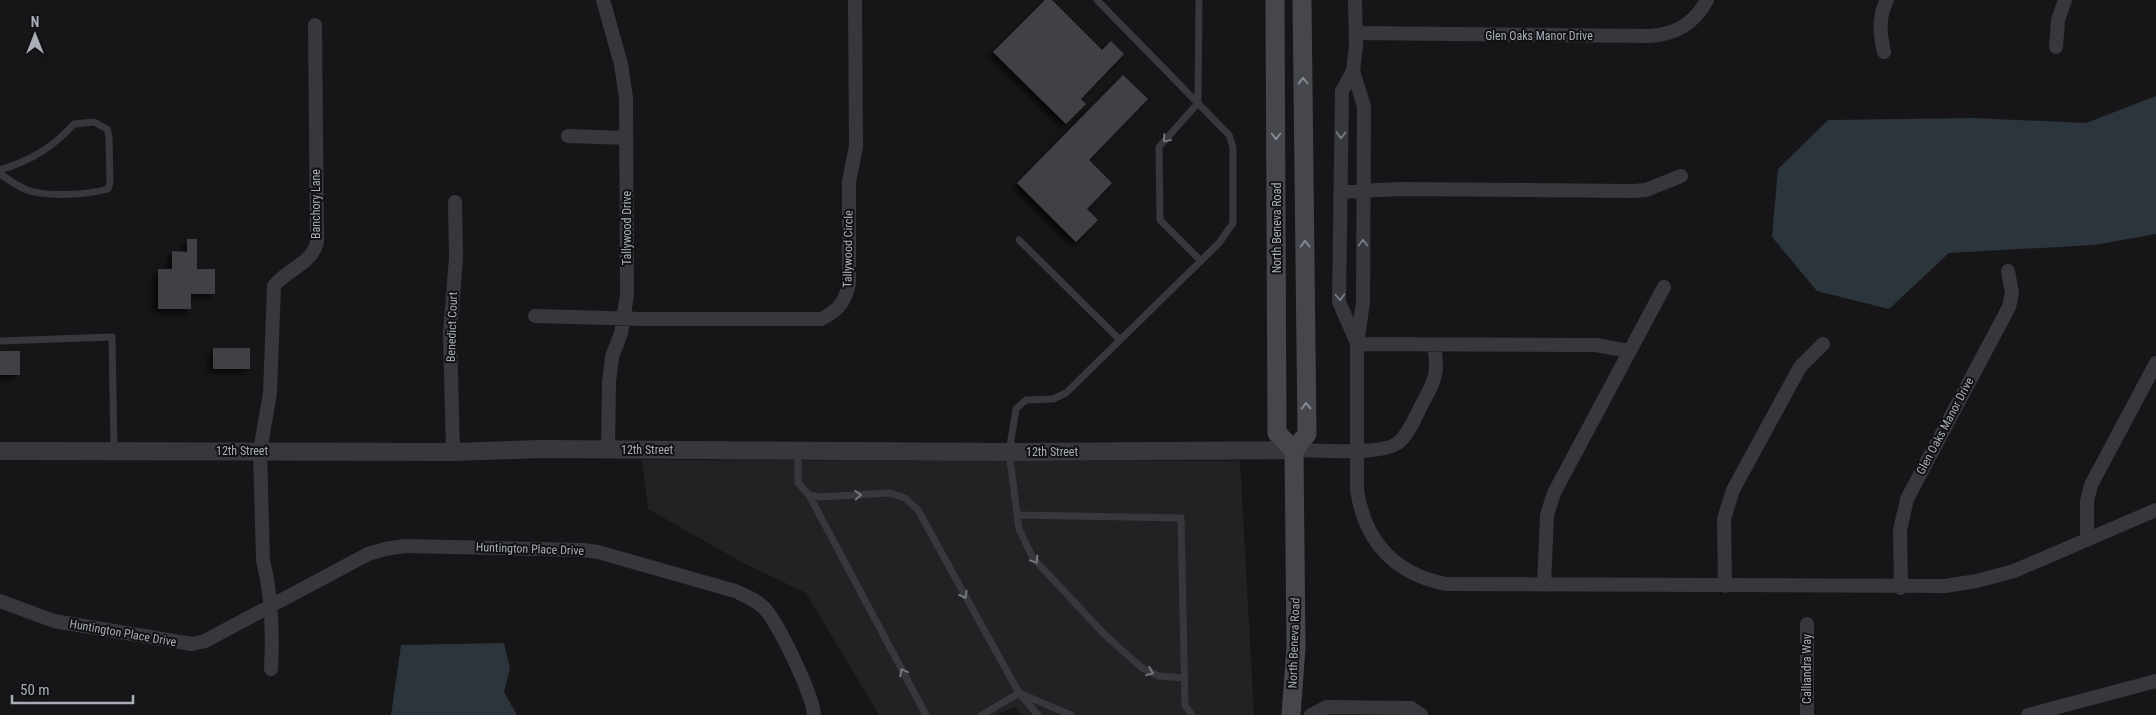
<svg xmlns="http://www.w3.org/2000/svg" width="2156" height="715" font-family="'Roboto Condensed',sans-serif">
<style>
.built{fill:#222225}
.water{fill:#2c353c}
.building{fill:#404145;filter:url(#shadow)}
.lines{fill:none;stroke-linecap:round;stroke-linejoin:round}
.service{stroke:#37383d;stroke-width:7}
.minor{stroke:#37383d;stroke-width:14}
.tertiary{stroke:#37383d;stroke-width:18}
.secondary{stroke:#45474d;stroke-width:19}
.oneway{stroke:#858993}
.oneway2{stroke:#757881}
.labels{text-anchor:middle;stroke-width:4;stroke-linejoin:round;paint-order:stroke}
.street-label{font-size:12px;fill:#a8adb8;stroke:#111113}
</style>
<defs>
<filter id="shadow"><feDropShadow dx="-4.5" dy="4.5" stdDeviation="2.5" flood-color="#0009"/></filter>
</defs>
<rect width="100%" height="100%" fill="#161618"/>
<path class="built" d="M642,460L1240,461L1254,715H1022L1014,707L997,715H879L806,593L743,563L648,509Z"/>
<path class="water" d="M2156,96V234L2094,245L1949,253L1889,309L1817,291L1772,237L1778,169L1828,120L1973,118L2086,123Z
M504,643L510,668L504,692L517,715H391L401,645Z"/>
<path class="building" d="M1045,0H1052L1102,50L1111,41L1124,54L1081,99L1086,104L1066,124L993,52Z
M1123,75L1148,99L1089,160L1112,183L1087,209L1098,220L1076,242L1017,183Z
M187,239H197V269H215V294H191V309H158V269H172V251L187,252Z
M213,348H250V369H213Z
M0,351H20V375H0Z"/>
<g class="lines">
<path class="service" d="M1097,0L1229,135L1233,147V223L1219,243L1066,393L1053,399L1026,400L1016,409L1009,452L1019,529L1033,558L1105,635L1142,668L1159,676L1185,678
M1199,0L1198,103L1159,147L1160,220L1201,261
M0,170C32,160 52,148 74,124L94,122L107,129L109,137L110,183L108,189C87,195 47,197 27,190C17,186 9,180 0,174
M1019,240L1120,340
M0,341L112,337L114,450
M798,452V483L809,495L926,715
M809,495L820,497L890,493L905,498L918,510L1019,693L1071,715
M1018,515L1181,518L1185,705L1192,715
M982,715L1019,693L1038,715"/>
<path class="minor" d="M603,0L621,64L626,98L627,295L621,333L612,357L609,382L608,450
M1355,0L1356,46L1353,71L1342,91L1339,302L1357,343
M1356,33L1650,36C1676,34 1694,24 1707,0
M2056,47L2058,20L2065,0
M1884,52C1880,34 1878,17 1887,0
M1353,71L1364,106L1363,302L1357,344V490C1365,542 1395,574 1446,584L1945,586L1977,581L2014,571L2156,510
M568,136L626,138
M1340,192L1400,189L1633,191L1646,190L1681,176
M535,316L644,319H821C838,311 845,302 849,284V181L856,147L855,0
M1357,344L1596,345L1629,351
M1294,450C1316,450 1384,456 1399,442C1409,433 1415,418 1421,406C1435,380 1439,375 1434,345
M453,452L450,334L456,258L455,202
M2087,540V501L2091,485L2156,363
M1544,585L1547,515L1554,493L1664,287
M1725,586L1724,519L1733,490L1800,367L1823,344
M1901,588L1900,530L1907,499L2009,307L2012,293L2008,271
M0,601L54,621L192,644L205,641L368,554L385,549L405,546L583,550L598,552L735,591C746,596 757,600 765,609C779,625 813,695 814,715
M271,669C273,632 272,596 263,560L260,451L270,393L274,286C287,269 312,264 317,242L315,25
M1311,715L1327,707L1411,708L1421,715
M1807,715V624
M2028,715L2156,681"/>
<path class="tertiary" d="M0,451L453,452L541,449L1009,452L1294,450"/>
<path class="secondary" d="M1275,0L1277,433L1294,450
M1291,715L1296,648L1294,450L1307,434L1302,0"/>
</g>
<defs><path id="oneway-chevron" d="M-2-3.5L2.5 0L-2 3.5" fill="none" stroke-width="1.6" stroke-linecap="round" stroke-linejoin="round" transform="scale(1.25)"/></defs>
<g class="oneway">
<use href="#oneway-chevron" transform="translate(1303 81) rotate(-91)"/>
<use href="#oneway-chevron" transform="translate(1276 136) rotate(90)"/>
<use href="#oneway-chevron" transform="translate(1305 244) rotate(-91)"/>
<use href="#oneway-chevron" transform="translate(1306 406) rotate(-91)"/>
</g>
<g class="oneway2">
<use href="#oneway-chevron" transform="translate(1341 135) rotate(91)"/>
<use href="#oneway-chevron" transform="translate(1166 139) rotate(131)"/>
<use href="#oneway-chevron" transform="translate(1363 243) rotate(-90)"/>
<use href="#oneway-chevron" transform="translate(1340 297) rotate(86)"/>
<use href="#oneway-chevron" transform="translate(858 495) rotate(-4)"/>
<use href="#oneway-chevron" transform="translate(1035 560) rotate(56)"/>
<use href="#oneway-chevron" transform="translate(964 595) rotate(61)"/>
<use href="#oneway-chevron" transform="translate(903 672) rotate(-118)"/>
<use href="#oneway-chevron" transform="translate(1150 672) rotate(22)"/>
</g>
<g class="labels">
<g class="street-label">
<text x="1539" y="40">Glen Oaks Manor Drive</text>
<text transform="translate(316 204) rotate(-90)" y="4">Banchory Lane</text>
<text transform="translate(627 228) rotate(-90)" y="4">Tallywood Drive</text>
<text transform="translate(1277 228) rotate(-90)" y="4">North Beneva Road</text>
<text transform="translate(848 249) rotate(-89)" y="4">Tallywood Circle</text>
<text transform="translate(452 327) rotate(-88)" y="4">Benedict Court</text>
<text transform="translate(1945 426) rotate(-62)" y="4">Glen Oaks Manor Drive</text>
<text x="647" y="454">12th Street</text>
<text x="242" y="455">12th Street</text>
<text x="1052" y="456">12th Street</text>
<text transform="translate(530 549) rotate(2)" y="4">Huntington Place Drive</text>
<text transform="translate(123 633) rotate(10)" y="4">Huntington Place Drive</text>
<text transform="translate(1294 643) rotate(-88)" y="4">North Beneva Road</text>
<text transform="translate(1807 669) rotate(-90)" y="4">Calliandra Way</text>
</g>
</g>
<g transform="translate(35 35)" stroke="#111113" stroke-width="4" paint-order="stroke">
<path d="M0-4L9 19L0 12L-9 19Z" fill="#a8adb8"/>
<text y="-8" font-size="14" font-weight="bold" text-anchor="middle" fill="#a8adb8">N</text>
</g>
<path d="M12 695v8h121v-8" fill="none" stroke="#a8adb8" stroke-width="2.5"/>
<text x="20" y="695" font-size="15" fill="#a8adb8" stroke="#111113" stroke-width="4" paint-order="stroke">50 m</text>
</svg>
